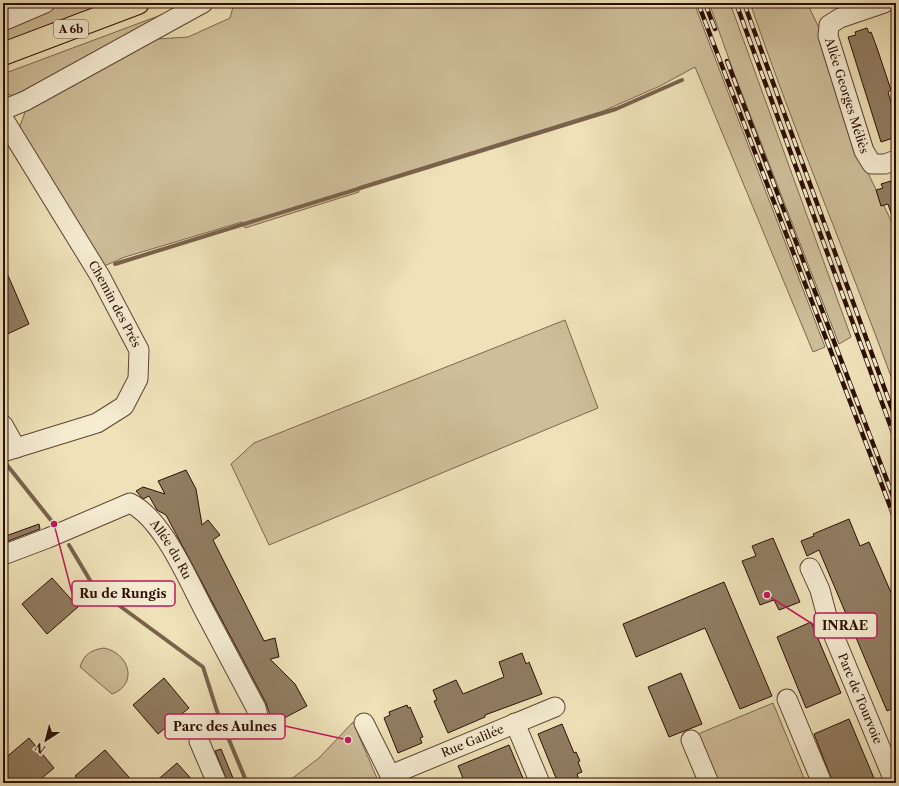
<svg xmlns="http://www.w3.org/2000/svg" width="899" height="786" font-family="'Libre Caslon Text',serif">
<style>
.green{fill:#cebe9a;stroke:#7d664f}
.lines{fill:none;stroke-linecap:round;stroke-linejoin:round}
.stream{stroke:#79624b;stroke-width:4}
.building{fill:#917d62;stroke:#2c0f04}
.minor-casing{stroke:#5d4431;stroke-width:21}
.highway-casing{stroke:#2c0f04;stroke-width:24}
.minor{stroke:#f5ecd2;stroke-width:19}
.highway{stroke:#efe2b9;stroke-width:22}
.rail-casing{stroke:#2c0f04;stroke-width:4.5}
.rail{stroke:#f5ecd2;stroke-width:3;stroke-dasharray:9;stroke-linecap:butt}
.labels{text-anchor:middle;stroke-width:3.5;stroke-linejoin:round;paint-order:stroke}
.shield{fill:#f5ecd2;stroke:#685142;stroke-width:1}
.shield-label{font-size:11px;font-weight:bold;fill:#2c0f04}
.street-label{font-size:12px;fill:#2c0f04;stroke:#f5ecd2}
.leader{fill:none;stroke:#c2185b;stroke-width:1.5}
.callout-dot{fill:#c2185b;stroke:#f5ecd2;stroke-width:1.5}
.callout{fill:#f5ecd2;stroke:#c2185b;stroke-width:1.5}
.callout-label{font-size:13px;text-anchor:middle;font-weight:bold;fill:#2c0f04}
</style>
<rect width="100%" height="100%" fill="#efe2b9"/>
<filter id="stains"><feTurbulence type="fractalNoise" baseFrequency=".005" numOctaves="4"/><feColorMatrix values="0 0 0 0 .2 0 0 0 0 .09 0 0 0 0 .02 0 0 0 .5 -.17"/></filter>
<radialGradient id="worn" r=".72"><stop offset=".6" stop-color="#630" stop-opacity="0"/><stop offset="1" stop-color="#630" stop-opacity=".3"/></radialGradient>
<path class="green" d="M62,3H107L3,44V28Z
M234,3H694L825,347L813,352L695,67L660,86L603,111L358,187L359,192L245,228L242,222L125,257L104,266L19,129L26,109L157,39L188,37L230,18Z
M709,3H730L851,337L839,344L734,73Z
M750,3H807L823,36L869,175L896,231V390C849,261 795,134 750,3Z
M169,12L18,96L3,94V74Z
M565,320L598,408L269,545L231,464L254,443Z
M104,648C129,653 139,684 112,694L80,667C84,654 91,650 104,648Z
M773,703L806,783H713L693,736Z
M353,722L379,783H286L319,758Z"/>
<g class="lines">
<path class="stream" d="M115,264L616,109L682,80
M7,465L54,524
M69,545L94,587L203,667L217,711L247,783"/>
</g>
<path class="building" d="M867,28L869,33L871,32L877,48L891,90L888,92L894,112L896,111V137L881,142L848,37L856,35L855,32Z
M891,181L893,186L896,185V222H894L888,204L881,206L876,190L883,188L881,184Z
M3,264L29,324L3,336Z
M186,470L196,489L202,525L208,520L220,535L213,540L264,641L275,638L279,657L270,659L295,684L307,706L273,724L266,703L166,515L157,510L149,496L143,499L136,491L143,487L165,494L158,481Z
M849,519L860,546L869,542L896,604V707L887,711L819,550L807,556L801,541L814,536L813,534Z
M39,524L40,529L3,543V537Z
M773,538L800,602L779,610L774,600L760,605L742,561L756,556L752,546Z
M52,578L78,607L47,634L22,604Z
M724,582L772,696L740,709L705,628L636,657L623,624Z
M811,622L841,693L806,708L777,637Z
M522,653L526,664L529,662L542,694L485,715V717L448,733L434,701L437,700L433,690L456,680L463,694L504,677L499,662Z
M681,673L702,724L669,737L648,687Z
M164,678L189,708L158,734L133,705Z
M407,705L408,708L410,707L423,737L420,738L422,743L398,753L384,718L390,715L389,712Z
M849,719L876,783H833L814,734Z
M562,724L574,753L576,752L580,761L578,762L582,772L577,774L579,780L572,783H558L538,734Z
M29,738L54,768L36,783H13L3,771V760Z
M509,745L525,783H465L458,766Z
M221,749L235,783H228L215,751Z
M105,750L134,783H81L75,776Z
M177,763L195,783H154Z"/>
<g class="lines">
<defs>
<g id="minor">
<path id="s1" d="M884,3L840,18L829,25L828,36L864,151L872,164H885L896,160"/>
<path d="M3,21L45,3"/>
<path d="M3,110L25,101L203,3"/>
<path id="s2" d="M3,118L100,276L139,350L138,379L124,406L97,423L3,452"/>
<path d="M3,425L16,448"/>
<path id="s3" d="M3,555L48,538L130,503C163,519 188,580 205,612C222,644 239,676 256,708L261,728"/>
<path id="s4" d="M810,568L820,590L829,624L895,783"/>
<path d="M787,699L822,783"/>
<path d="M364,723L392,779V783"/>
<path d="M515,723L540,783"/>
<path d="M691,740L709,783"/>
<path d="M199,741L217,783"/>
<path id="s5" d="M392,779L398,772L555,707"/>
</g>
<path id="highway" d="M3,54L138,3"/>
</defs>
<use href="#minor" class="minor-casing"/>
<use href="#highway" class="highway-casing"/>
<use href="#minor" class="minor"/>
<use href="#highway" class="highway"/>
<defs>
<path id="rail" d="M698,3L896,522
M705,3L715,29
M736,3L896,441
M744,3L896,420
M727,61L896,504"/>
</defs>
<use href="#rail" class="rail-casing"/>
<use href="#rail" class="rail"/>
</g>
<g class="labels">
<rect class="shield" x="54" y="20" width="34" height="18" rx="3"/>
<g class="shield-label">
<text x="71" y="33">A 6b</text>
</g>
<g class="street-label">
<text dy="4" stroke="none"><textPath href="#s1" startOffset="133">Allée Georges Méliès</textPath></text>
<text dy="4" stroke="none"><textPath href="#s2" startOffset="217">Chemin des Prés</textPath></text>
<text dy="4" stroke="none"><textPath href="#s3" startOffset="200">Allée du Ru</textPath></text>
<text dy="4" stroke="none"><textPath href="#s4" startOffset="140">Parc de Tourvoie</textPath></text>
<text dy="4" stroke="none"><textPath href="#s5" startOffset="90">Rue Galilée</textPath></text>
</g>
</g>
<path class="leader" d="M54 524L72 593M767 595L814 625M348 740L285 726"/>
<g class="callout-dot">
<circle cx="54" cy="524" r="4"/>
<circle cx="767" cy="595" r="4"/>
<circle cx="348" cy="740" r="4"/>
</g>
<g class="callout">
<rect x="72" y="581" width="103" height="25" rx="4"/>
<rect x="814" y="613" width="63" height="25" rx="4"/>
<rect x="165" y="714" width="120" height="25" rx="4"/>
</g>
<g class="callout-label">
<text x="123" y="598">Ru de Rungis</text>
<text x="845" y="630">INRAE</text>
<text x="225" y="731">Parc des Aulnes</text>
</g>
<rect width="899" height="786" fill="none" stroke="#efe2b9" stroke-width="16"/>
<rect x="4" y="4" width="891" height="778" fill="none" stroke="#2c0f04" stroke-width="2"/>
<rect x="8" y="8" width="883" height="770" fill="none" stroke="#2c0f04"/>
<g transform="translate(46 740) rotate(216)" stroke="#f5ecd2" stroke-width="3" paint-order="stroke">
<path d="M0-3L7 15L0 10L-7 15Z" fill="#2c0f04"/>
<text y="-6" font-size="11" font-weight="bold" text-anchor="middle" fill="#2c0f04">N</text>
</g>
<rect width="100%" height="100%" filter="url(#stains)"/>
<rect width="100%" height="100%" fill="url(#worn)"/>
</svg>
